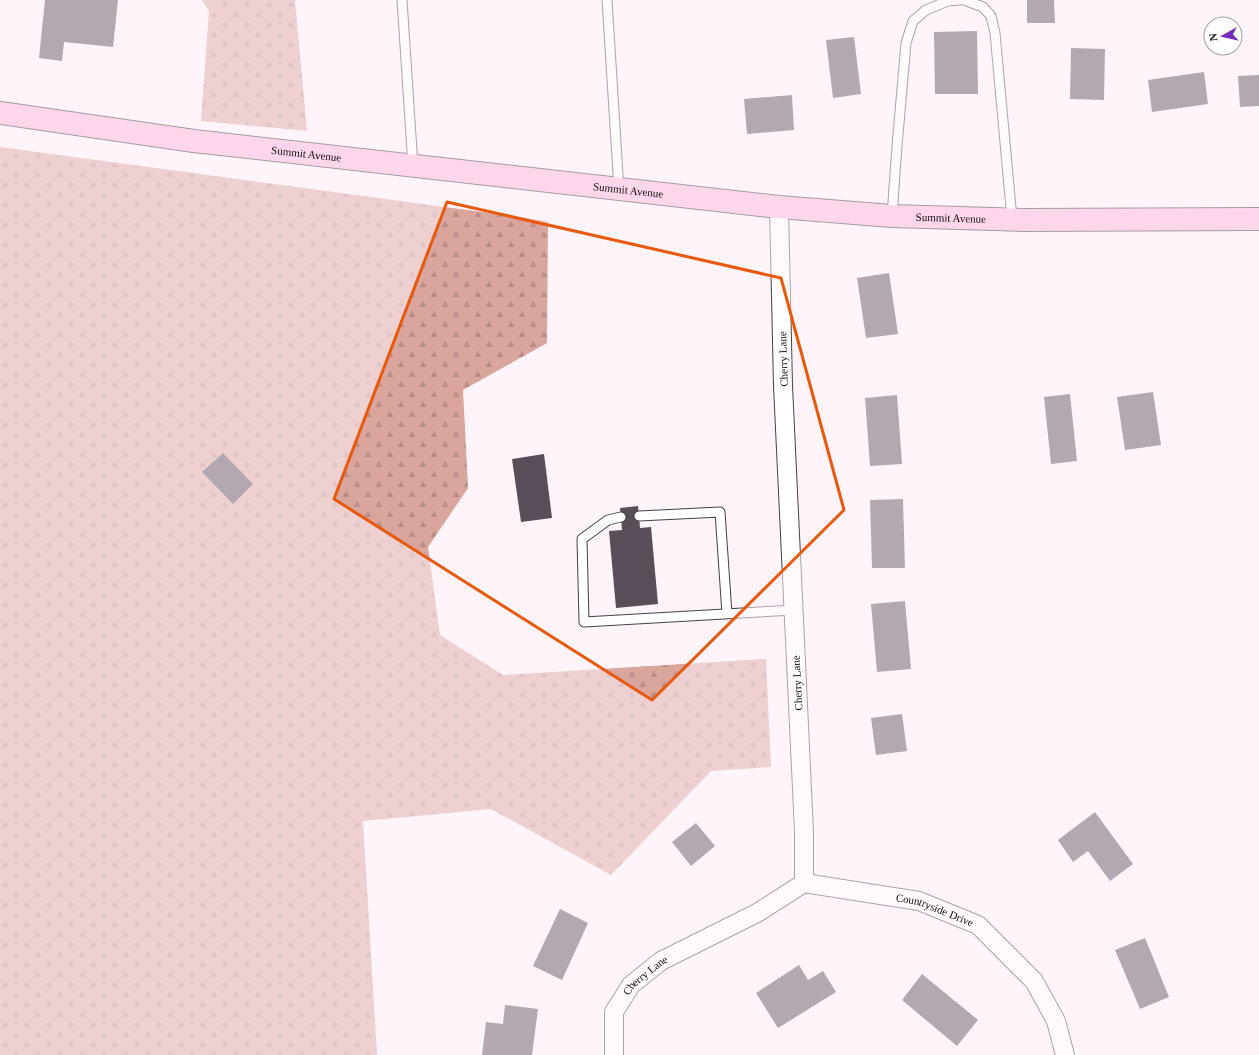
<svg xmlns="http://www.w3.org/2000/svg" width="1259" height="1055" font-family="Georgia,serif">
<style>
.forest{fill:url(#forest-firs)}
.building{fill:#584d59}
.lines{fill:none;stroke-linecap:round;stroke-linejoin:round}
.service-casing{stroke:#434343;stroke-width:11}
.minor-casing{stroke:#434343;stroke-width:20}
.secondary-casing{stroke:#323232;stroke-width:24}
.service{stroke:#fff;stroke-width:9}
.minor{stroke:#fff;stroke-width:18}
.secondary{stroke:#fcb1d9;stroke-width:22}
.marked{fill:none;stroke:#e8590c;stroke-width:3;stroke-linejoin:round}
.labels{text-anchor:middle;stroke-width:4;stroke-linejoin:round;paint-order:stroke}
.street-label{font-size:11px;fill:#101010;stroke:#fff}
</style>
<defs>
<pattern id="forest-firs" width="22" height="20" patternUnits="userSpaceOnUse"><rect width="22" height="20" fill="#d9a59d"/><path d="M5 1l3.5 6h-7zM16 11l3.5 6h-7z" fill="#b98d86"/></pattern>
</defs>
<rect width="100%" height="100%" fill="#fff4fa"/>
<path class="forest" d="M202,0H295L307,131L201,121L209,11Z
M0,147L548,221L547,343L463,390L468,488L428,547L440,635L503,675L766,659L771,767L711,771L611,875L491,809L363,821L377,1055H0Z"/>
<path class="building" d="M45,0H118L113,47L64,42L62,61L39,58Z
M1027,0H1054L1055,23H1027Z
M977,31L978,94H935L934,32Z
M854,37L861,94L833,98L826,40Z
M1071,48L1105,49L1104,100L1070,99Z
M1204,72L1208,104L1152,112L1148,80Z
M1259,75V106L1240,107L1238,76Z
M792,95L794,130L747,134L744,99Z
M889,273L898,334L866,338L857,278Z
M1153,392L1161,445L1125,450L1117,397Z
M1070,394L1077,461L1051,464L1044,397Z
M897,395L902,464L870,466L865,398Z
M223,453L253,484L233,504L202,472Z
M544,454L552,518L521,522L512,459Z
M903,499L905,568H872L870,500Z
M638,506L640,528L651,527L658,604L616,608L609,531L622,530L620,508Z
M905,601L911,669L877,672L871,604Z
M902,714L907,751L876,755L871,718Z
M1095,812L1133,864L1110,881L1088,851L1073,862L1058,840Z
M696,823L715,846L691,866L672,842Z
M560,909L588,923L562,980L533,966Z
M1145,938L1169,997L1140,1009L1115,950Z
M799,965L808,980L823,971L836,992L778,1028L756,993Z
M922,974L978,1020L957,1046L902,1000Z
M505,1005L538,1009L532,1055H482L486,1022L503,1024Z"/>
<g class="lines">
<defs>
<path id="service" d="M402,0L413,166
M607,0L619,190
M964,0L983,7L991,16L995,33L1012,219
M892,216L897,146L906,43L913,21L926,10L948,1L960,0
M639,516L720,512L727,614
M621,517L608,520L582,539L584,622L794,610"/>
<g id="minor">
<path id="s1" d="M804,883L919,901L978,925L1034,981L1056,1021L1065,1055"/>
<path id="s2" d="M614,1055V1012L631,985L661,961L757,913L804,883V832L783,386L779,207"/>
</g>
<g id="secondary">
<path id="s3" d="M0,113L194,141L779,207L892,216L1023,220L1259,219"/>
</g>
</defs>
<use href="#service" class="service-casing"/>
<use href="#minor" class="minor-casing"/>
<use href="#secondary" class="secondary-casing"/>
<use href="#service" class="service"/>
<use href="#minor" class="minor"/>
<use href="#secondary" class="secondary"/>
</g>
<path d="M0 0H1259V1055H0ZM447,202L781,278L844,510L652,700L334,499Z" fill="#fff4fa" fill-opacity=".55" fill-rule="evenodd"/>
<path class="marked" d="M447,202L781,278L844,510L652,700L334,499Z"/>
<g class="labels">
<g class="street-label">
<text dy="4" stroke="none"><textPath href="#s3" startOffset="309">Summit Avenue</textPath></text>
<text dy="4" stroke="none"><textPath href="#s3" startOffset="633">Summit Avenue</textPath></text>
<text dy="4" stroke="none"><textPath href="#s3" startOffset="957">Summit Avenue</textPath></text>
<text transform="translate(783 359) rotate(-92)" y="4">Cherry Lane</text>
<text transform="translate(797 683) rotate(-93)" y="4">Cherry Lane</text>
<text dy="4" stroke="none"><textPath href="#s1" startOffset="134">Countryside Drive</textPath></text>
<text dy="4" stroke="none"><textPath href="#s2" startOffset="92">Cherry Lane</textPath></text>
</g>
</g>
<g transform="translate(1223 36) rotate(262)"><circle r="19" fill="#ffffff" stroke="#9f9f9f"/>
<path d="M0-3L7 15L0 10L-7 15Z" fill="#792cbc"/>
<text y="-6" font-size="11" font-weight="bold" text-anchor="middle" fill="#101010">N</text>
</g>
</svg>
